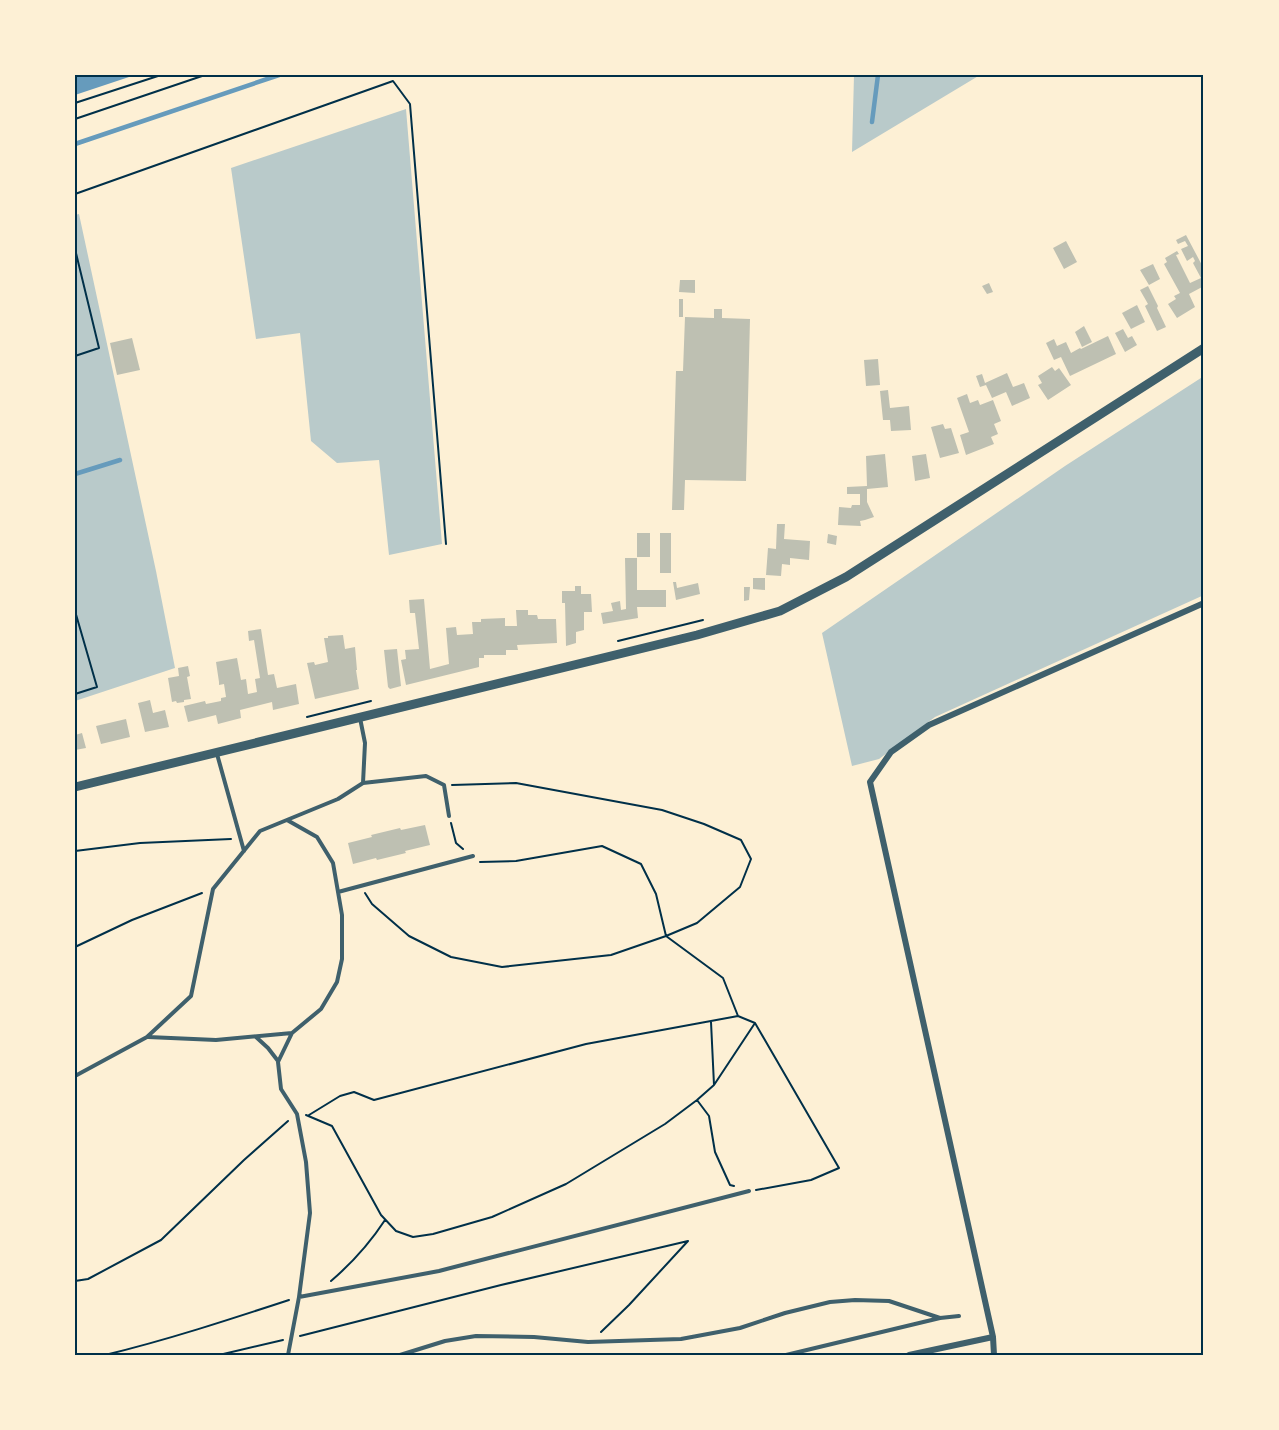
<svg xmlns="http://www.w3.org/2000/svg" width="1279" height="1430" font-family="Cabin,sans-serif">
<style>
.green{fill:#b9caca}
.water{fill:#669bbc}
.lines{fill:none;stroke-linecap:round;stroke-linejoin:round}
.stream{stroke:#669bbc;stroke-width:4.5}
.building{fill:#bec0b2}
.path{stroke:#003049;stroke-width:2}
.service{stroke:#3f606c;stroke-width:4}
.minor{stroke:#3f606c;stroke-width:6}
.tertiary{stroke:#3f606c;stroke-width:9}
.neatline{fill:none;stroke:#003049;stroke-width:2}
</style>
<rect width="100%" height="100%" fill="#fdf0d5"/>
<path class="green" d="M854,75H980L852,152Z
M406,109L442,544L389,555L379,460L337,463L311,441L300,333L256,339L231,168Z
M79,214L156,571L175,668L75,701V215Z
M1204,376V595L935,717L879,759L852,766L822,633L1065,466Z"/>
<path class="water" d="M75,75H135L75,95Z"/>
<g class="lines">
<path class="stream" d="M872,122L878,75
M75,144L279,75
M75,474L120,460"/>
</g>
<path class="building" d="M1186,235L1204,269V286L1189,294L1195,307L1177,318L1168,304L1176,299L1174,296L1180,293L1164,264L1167,262L1165,258L1177,251L1179,254L1176,255L1190,283L1201,278L1194,265L1193,263L1195,261L1193,257L1187,261L1181,249L1188,246L1185,241L1178,244L1176,240Z
M1066,241L1077,262L1064,269L1053,248Z
M1153,264L1160,279L1149,285L1140,270Z
M680,280H695V293L679,292Z
M989,283L993,292L987,294L982,286Z
M1148,286L1158,306L1157,308L1166,327L1157,331L1145,306L1148,304L1140,290Z
M679,299H683V317H679Z
M1137,305L1145,322L1131,329L1122,313Z
M714,309H722V318L750,319L746,481L685,480L684,510H672L676,371H683L685,317L714,318Z
M1084,326L1092,342L1082,347L1075,332Z
M1123,329L1128,338L1132,336L1137,345L1125,352L1115,333Z
M1108,336L1116,354L1070,376L1061,357L1054,360L1046,343L1054,339L1057,346L1066,342L1071,353L1080,348L1081,349Z
M132,338L140,370L117,375L110,343Z
M878,359L880,385L866,386L864,360Z
M1052,367L1055,371L1059,368L1071,385L1048,400L1038,385L1042,383L1038,376Z
M1007,373L1013,387L1024,383L1030,398L1012,406L1006,392L992,398L986,385L980,387L976,376L982,374L985,383Z
M888,390L890,408L909,406L911,430L891,431L890,420H883L880,391Z
M967,394L970,403L978,400L980,405L993,400L1001,421L994,424L998,434L991,437L994,444L966,455L960,435L969,432L957,398Z
M943,424L945,429L951,428L959,453L940,458L931,427Z
M885,454L888,487L867,489V502L874,517L865,520L860,521L861,526L838,525L839,507L851,508L852,505H860V494H847V487L867,486L866,456Z
M926,454L930,478L915,481L912,456Z
M777,524H785L784,539L810,541L809,560L790,558V565L782,564L781,576L766,575L768,548L776,549Z
M637,533H650V557H637Z
M660,533H671V573H660Z
M828,534L837,536L836,545L827,543Z
M625,558H637V590H666V607H637L638,618L603,624L601,613L613,611L611,603L620,601L621,610L626,609Z
M753,578H765V590L753,589Z
M673,582H676L677,588L698,583L700,594L676,600Z
M575,586H581V594H591L592,612H584V630L576,632V643L566,646L565,603H562V591H575Z
M744,587H750L749,600L744,601Z
M424,599L430,669L449,664L446,628L456,627L457,635L473,634L472,622H481V619L505,618V626H517L516,610H528V615H537L538,619H556L557,643L517,645L518,650H506V655H484V658H479V667L406,685L401,660L406,659L405,650L419,649L415,613H410L409,600Z
M261,629L268,675L274,674L277,688L296,684L299,704L273,710L272,702L240,710L241,718L218,724L216,715L188,722L184,706L205,701L206,704L221,701V698L226,697L224,684L219,685V682L216,662L237,658L241,680L246,679L248,694L257,692L255,679L260,678L254,640L249,641L248,631Z
M343,635L345,649L355,647L357,670H356L359,689L315,699L307,663L314,662L315,665L328,662L324,638H328V636Z
M397,649L401,686L390,689L388,687L384,650Z
M188,666L190,676L187,677L191,699L184,700V702L177,703L176,701L172,702L168,678L179,676L178,668Z
M150,700L153,713L165,710L169,727L145,732L138,703Z
M126,719L130,737L101,744L96,726Z
M82,733L86,748L75,750V735Z
M425,825L430,845L405,851L406,853L377,860L376,858L353,864L348,843L372,837L371,835L400,828L401,830Z"/>
<g class="lines">
<path class="path" d="M75,103L161,75
M75,119L205,75
M75,194L393,81L410,104L446,544
M75,249L99,348L75,356
M75,611L97,687L75,694
M618,641L703,620
M307,717L371,701
M452,785L516,783L662,810L704,824L741,840L751,859L740,887L697,923L666,936L656,894L641,864L602,846L516,861L480,862
M451,823L456,843L463,849
M75,851L140,843L231,839
M365,893L372,904L409,936L451,957L502,967L611,955L666,936L723,978L738,1016L755,1023L839,1168L811,1180L756,1190
M75,947L132,920L202,893
M711,1022L714,1085
M697,1100L709,1116L715,1152L730,1185L734,1186
M306,1115L332,1126L381,1215L396,1231L413,1237L433,1234L492,1217L566,1184L665,1124L697,1100L714,1085L755,1023
M309,1115L340,1096L354,1092L374,1100L586,1044L738,1016
M75,1281L88,1279L161,1240L244,1160L288,1121
M331,1281C352,1263 370,1243 385,1220
M601,1332L629,1305L688,1241
M300,1336L501,1285L688,1241
M105,1355C167,1340 228,1320 289,1300
M219,1355L283,1340"/>
<path class="service" d="M360,718L365,743L363,783
M217,754L244,851
M287,820L317,837L333,863L342,915V959L337,982L321,1009L292,1033L278,1062L281,1089L297,1114L306,1162L310,1213L299,1297L288,1355
M338,892L473,856
M148,1037L216,1040L292,1033
M256,1037L268,1048L278,1061
M75,1076L147,1037L191,996L213,889L260,831L338,799L363,783L426,776L444,785L449,816
M299,1297L439,1271L749,1191
M400,1355L445,1341L476,1336L534,1337L588,1342L681,1339L740,1328L785,1313L830,1302L855,1300L889,1301L940,1318
M786,1355L940,1318L959,1316"/>
<path class="minor" d="M909,1355L993,1337
M994,1355L993,1337L870,782L891,752L929,725L1204,603"/>
<path class="tertiary" d="M75,787L697,635L780,611L846,577L1204,348"/>
</g>
<rect width="1279" height="1430" fill="none" stroke="#fdf0d5" stroke-width="153"/>
<rect x="76" y="76" width="1126" height="1278" class="neatline"/>
</svg>
